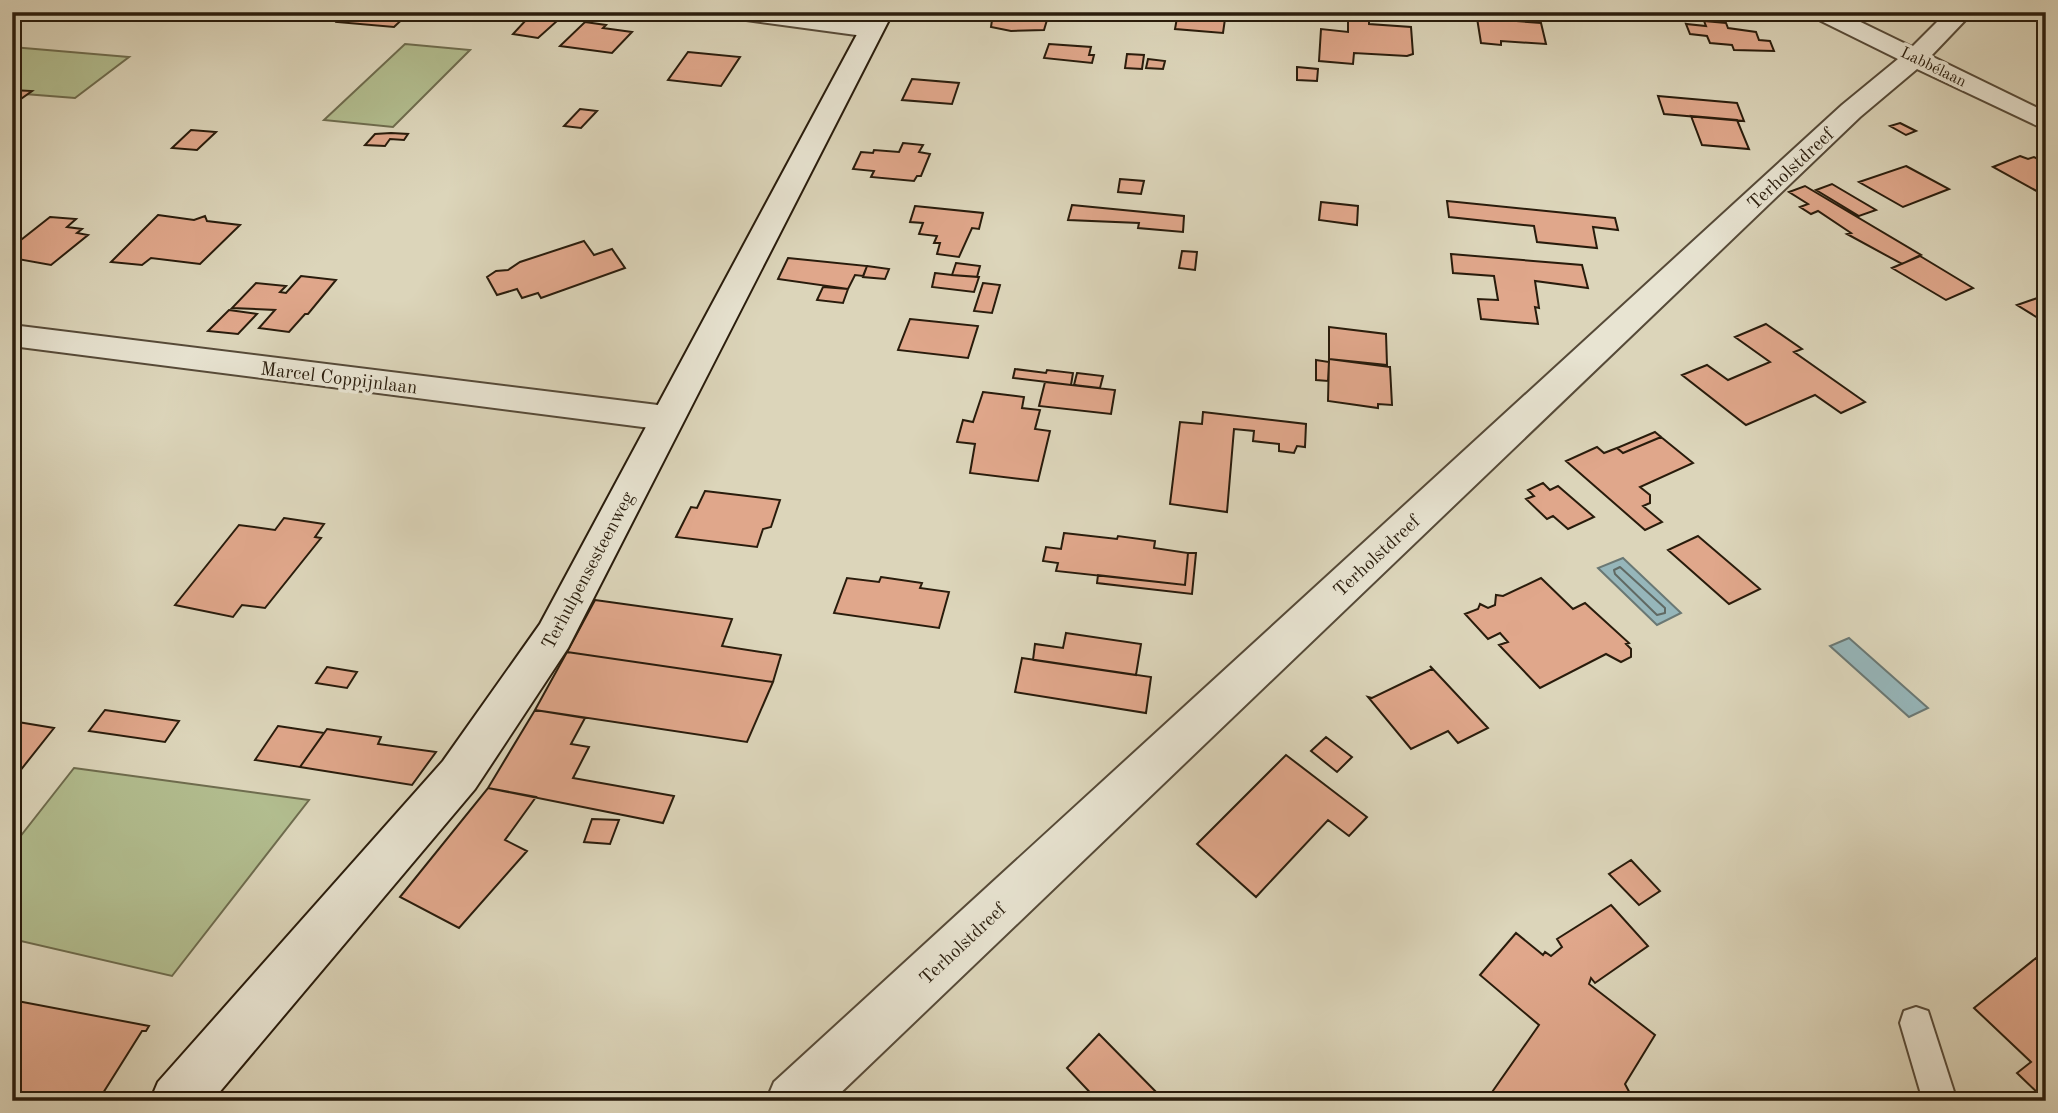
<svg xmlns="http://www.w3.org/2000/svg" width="2058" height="1113" font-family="'Old Standard TT',serif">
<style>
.green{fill:#b2bd8f;stroke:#6e6c4e;stroke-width:2}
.water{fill:#96b6ba;stroke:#6a7874;stroke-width:2}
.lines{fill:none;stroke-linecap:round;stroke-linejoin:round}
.shore{stroke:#606963;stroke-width:2}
.building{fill:#e0a78b;stroke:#291c0c;stroke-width:2}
.service-casing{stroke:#564a38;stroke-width:4}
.minor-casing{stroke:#564a38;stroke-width:4}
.secondary-casing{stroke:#291c0c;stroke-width:4}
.service{fill:#e8e4d2;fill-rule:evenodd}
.minor{fill:#e8e4d2;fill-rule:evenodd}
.secondary{fill:#e8e4d2;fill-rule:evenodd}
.labels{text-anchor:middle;stroke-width:7;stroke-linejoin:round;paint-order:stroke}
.far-street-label{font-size:16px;fill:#291c0c;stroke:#e8e4d2}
.street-label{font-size:19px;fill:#291c0c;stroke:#e8e4d2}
</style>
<rect width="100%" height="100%" fill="#dcd5ba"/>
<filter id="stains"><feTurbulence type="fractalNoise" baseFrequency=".00286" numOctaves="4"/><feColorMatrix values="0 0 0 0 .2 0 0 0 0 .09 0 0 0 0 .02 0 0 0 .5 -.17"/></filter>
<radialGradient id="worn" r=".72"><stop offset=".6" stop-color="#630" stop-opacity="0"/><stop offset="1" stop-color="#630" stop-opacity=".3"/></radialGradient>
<path class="green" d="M405,44L470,50L393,127L324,120Z
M12,47L129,57L75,98L12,93Z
M74,768L309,800L172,976L12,939V847Z"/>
<path class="water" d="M1623,558L1681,613L1657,625L1598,568Z
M1849,638L1928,708L1909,717L1830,646Z"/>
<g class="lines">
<path class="shore" d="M1620,567L1665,608V613L1657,615L1615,574L1614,570Z"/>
</g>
<path class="building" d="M348,12H410L394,27L337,22Z
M503,12H567L538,38L513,34L527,19L500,15Z
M989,12H1037L1035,19L1047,20L1044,30L1011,31L991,27L992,20L986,19Z
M1178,12H1226L1223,33L1175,29Z
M1663,12H1682L1685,21L1665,19Z
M1477,18L1541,23L1546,44L1501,41V45L1481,43Z
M1348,19L1369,20V24L1411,27L1413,54L1407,56L1354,53L1353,64L1319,61L1321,29L1348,32Z
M1704,21L1726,23L1728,28L1756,32L1759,40L1770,41L1774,51L1734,50L1732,45L1710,43L1707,36L1690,34L1686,24L1706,26Z
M585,22L606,25L603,28L632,32L612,53L560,46Z
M1049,44L1091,47L1089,55H1094L1092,63L1044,58Z
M688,52L740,57L721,86L668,80Z
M1127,54L1144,55L1142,69L1125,68Z
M1148,59L1165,61L1163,69L1146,68Z
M1297,67L1318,69L1317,81L1297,80Z
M912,79L959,83L952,104L902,100Z
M12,90L32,91L18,101H12Z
M1658,96L1737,103L1744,121L1664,114Z
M580,109L597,111L581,128L564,126Z
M1691,116L1737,120L1749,149L1702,145Z
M1900,123L1916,131L1906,135L1890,126Z
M191,130L216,132L197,150L172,148Z
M391,133L408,134L404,140L390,139L385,146L365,145L375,134Z
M903,143L923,145L919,152L930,154L921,176H917L914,181L871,177L874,171L853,169L861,152L873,153L874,150L899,152Z
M2020,156L2028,159L2034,157L2046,163V192L2042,194L1993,167Z
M1906,166L1949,189L1903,207L1859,182Z
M1120,179L1144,181L1141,194L1118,192Z
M1832,184L1876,210L1859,216L1816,190Z
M1805,186L1921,255L1902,264L1847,234L1851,233L1818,211L1811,214L1800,207L1808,204L1789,192Z
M1447,201L1615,218L1618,230L1593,227L1597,248L1537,242L1534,226L1449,217Z
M1321,202L1358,206L1357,225L1319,220Z
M1072,205L1184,216L1183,232L1138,228L1139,223L1068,220Z
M915,206L983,213L979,229L972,228L959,257L937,254L940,243H934L937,236L919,234L923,223L910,222Z
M158,215L194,220L205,216L207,221L240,225L200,264L151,258L142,265L111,262Z
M50,217L76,219L67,227L82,229L77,233L88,235L51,265L12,258V247Z
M584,241L594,255L612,249L625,268L541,298L538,293L522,298L517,289L497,295L487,277L496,271L508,270L520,262Z
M1182,251L1197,252L1195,270L1179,268Z
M1451,254L1582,265L1588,288L1535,281L1539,308L1535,307L1538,324L1481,319L1478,299L1498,300L1494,276L1453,273Z
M1920,256L1973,288L1946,300L1892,268Z
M788,258L867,266L863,276L855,275L848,289L778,279Z
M956,263L980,266L977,277L952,275Z
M867,266L889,269L885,279L863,277Z
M935,273L952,275L979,277L974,292L932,287Z
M301,276L336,280L308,314H305L289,332L259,328L275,310L232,308L256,283L286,286L280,292L286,293Z
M983,283L1000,285L992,313L974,311Z
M823,287L848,289L843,303L817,300Z
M2046,295V323L2017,305Z
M229,310L257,314L238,334L208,331Z
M910,319L978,326L968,358L898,350Z
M1766,324L1802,349L1794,352L1865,402L1841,413L1815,395L1746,425L1682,375L1707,365L1728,380L1770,362L1735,337Z
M1329,327L1386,334L1387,365L1329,359Z
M1329,359L1390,367L1392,405L1378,404V408L1328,401Z
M1316,360L1329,362L1328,381L1316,380Z
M1015,369L1046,373L1047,370L1073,373L1071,385L1013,378Z
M1077,373L1103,376L1100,388L1074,385Z
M1045,382L1115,390L1111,414L1039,406Z
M983,392L1024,397L1022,408L1040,410L1035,429L1050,431L1038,481L970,473L975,444L957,442L963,420L973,422Z
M1203,412L1306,424L1305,447L1297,446L1294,453L1279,451V444L1253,441L1254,431L1234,429L1227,512L1170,504L1180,422L1202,424Z
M1655,432L1661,437L1623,453L1617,448Z
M1661,437L1693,463L1640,487L1650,495V503L1643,506L1662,522L1645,530L1566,461L1597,447L1604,453L1617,448L1623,453Z
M1543,483L1550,490L1558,486L1594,517L1568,529L1553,516L1547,519L1526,499L1534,496L1528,490Z
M705,491L780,500L771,527L763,529L757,547L676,537L691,507L697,508Z
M284,518L324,524L315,537L321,538L265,608L242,605L233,617L175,605L239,525L275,530Z
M1064,533L1117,539L1118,536L1155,541L1154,548L1188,553L1185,585L1056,571L1058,563L1043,561L1046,547L1061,549Z
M1698,536L1760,589L1729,604L1668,550Z
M1188,553H1196L1192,594L1097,583L1098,575L1185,585Z
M881,577L922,583L920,588L949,592L939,628L834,613L847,578L879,582Z
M1541,578L1573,609L1585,603L1629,643L1626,644L1631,649V657L1621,662L1606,654L1540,688L1499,645L1508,642L1500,633L1488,639L1465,614L1478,609L1480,604L1488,608L1495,605L1496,595L1503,596Z
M595,600L732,619L722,646L781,655L773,682L567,652Z
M1066,633L1141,644L1136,675L1033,660L1035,644L1063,648Z
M567,652L773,682L747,742L535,710Z
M1022,658L1151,677L1146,713L1015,692Z
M1430,666L1488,728L1458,743L1448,731L1411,749L1368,697L1372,698L1432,669Z
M327,667L357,672L347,688L316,683Z
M105,710L179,721L165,742L89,731Z
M535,710L585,718L571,744L589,747L573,778L674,796L663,823L488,788Z
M12,721L54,728L12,781Z
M278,726L324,733L300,767L255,760Z
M327,729L381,737L378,744L436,752L412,785L300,767Z
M1326,737L1352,757L1337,772L1311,751Z
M1286,755L1367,817L1349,836L1328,820L1256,897L1197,844Z
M488,788L536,797L505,840L527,851L459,928L400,897Z
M592,819L619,820L610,844L584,842Z
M1631,860L1660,891L1639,905L1609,874Z
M1611,905L1648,946L1595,983L1591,978L1589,984L1655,1035L1625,1084L1634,1101H1497L1490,1095L1539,1025L1480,975L1516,933L1543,955L1545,952L1551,956L1562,947L1557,939Z
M2036,958L2046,967V1101L2017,1073L2031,1062L1974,1008Z
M12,1000L149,1026L146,1031H142L98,1101H12Z
M1099,1034L1165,1101H1098L1067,1068Z"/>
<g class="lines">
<defs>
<path id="service" d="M1916,1007L1928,1011L1957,1101H1923L1900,1023L1904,1011Z"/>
<path id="minor" d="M727,12H793L871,23L880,25L883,30L880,35L871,37L739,19L731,17Z
M1809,12H1840L1912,47L1947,12H1973L1931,56L2046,112V130L1917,69L1860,117L832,1101H766L774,1082L1842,105L1898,59L1813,17Z
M12,325L666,406L678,410L683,418L678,426L666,430L12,346Z"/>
<path id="secondary" d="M869,12H893L568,648L475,789L212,1101H150L158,1082L443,761L540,624Z"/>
</defs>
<use href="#service" class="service-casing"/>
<use href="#minor" class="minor-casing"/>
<use href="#secondary" class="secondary-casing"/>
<use href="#service" class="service"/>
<use href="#minor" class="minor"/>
<use href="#secondary" class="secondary"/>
</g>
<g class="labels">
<g class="far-street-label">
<text transform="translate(1934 66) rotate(26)" y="6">Labbélaan</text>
</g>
<g class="street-label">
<text transform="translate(1790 168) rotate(-43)" y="7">Terholstdreef</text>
<text transform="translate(339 377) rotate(7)" y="7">Marcel Coppijnlaan</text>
<text transform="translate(1376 555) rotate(-43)" y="7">Terholstdreef</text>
<text transform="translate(587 570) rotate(-62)" y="7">Terhulpensesteenweg</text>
<text transform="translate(962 943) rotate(-43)" y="7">Terholstdreef</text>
</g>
</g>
<rect width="2058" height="1113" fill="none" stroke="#dcd5ba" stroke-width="42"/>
<rect x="14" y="14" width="2030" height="1085" fill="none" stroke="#291c0c" stroke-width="3.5"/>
<rect x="21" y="21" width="2016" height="1071" fill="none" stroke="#291c0c" stroke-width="2"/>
<rect width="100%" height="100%" filter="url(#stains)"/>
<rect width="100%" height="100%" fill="url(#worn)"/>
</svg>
